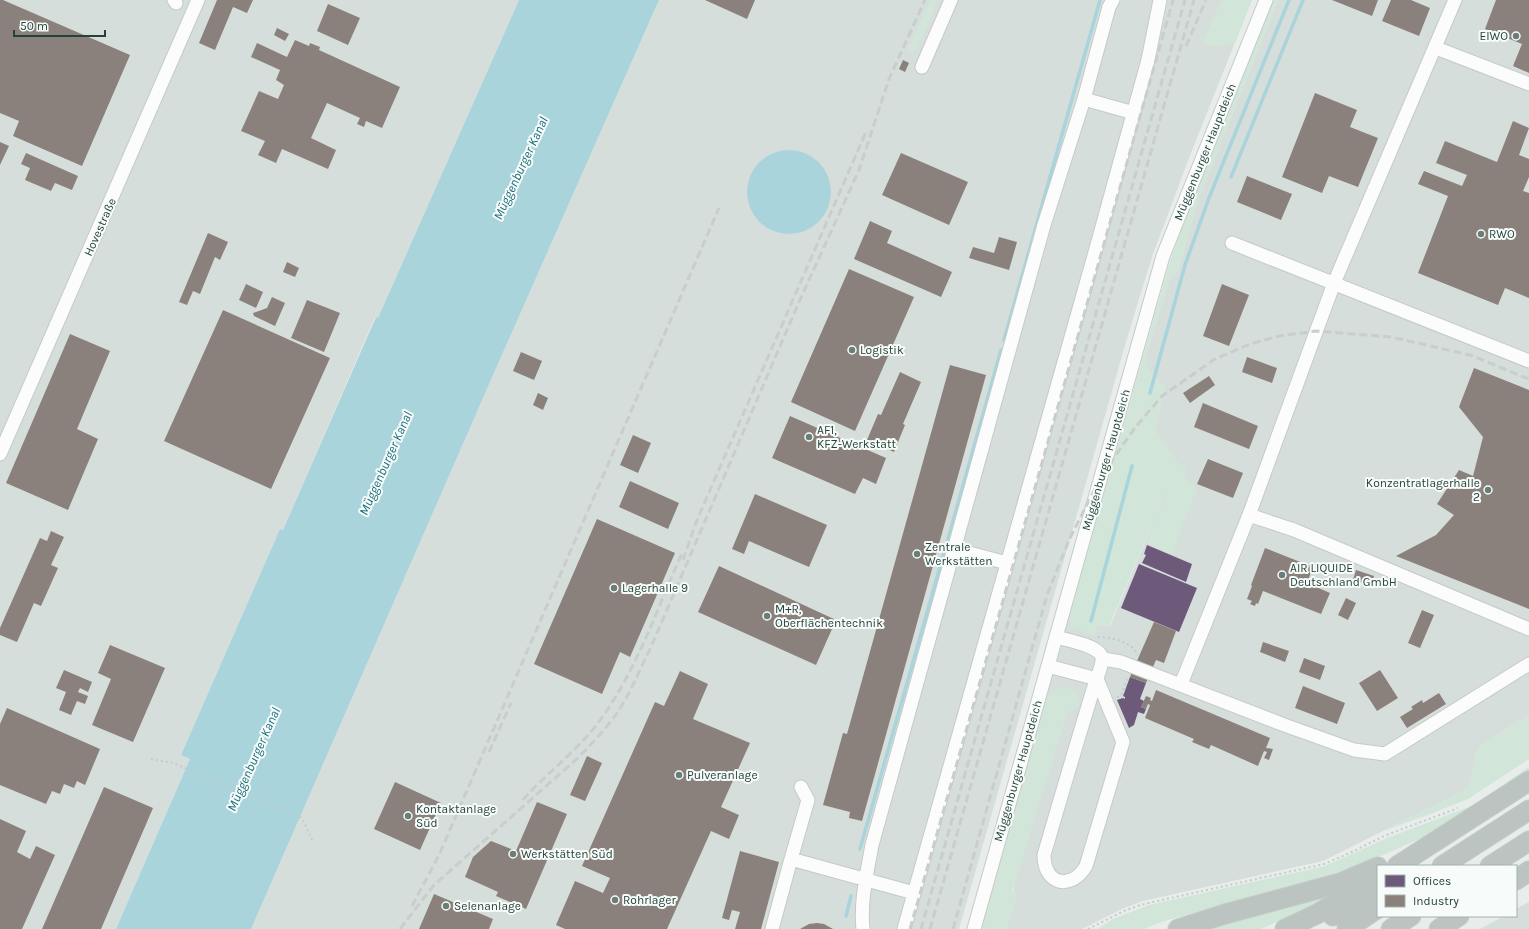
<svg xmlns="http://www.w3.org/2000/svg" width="1529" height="929" font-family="Karla,sans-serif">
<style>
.built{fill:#d6dedb}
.green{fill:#d1e6d8}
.water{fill:#a9d4db}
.offices{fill:#6d597a}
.industry{fill:#8a817c}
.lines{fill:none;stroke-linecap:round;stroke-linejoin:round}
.stream{stroke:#a9d4db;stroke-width:3.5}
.minor-casing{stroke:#c5cac8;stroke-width:15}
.highway-casing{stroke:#c3ccc9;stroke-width:21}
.path{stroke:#c3ccca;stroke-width:2;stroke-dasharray:2 3;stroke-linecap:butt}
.minor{stroke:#fcfcfc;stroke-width:13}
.highway{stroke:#bcc4c2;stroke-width:19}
.rail{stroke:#c9cdcc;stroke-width:3;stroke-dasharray:8 4;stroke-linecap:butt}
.poi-dot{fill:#697e78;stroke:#f7fbf9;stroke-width:1.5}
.labels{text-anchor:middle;stroke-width:4;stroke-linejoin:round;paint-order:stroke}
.poi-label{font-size:12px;fill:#24423a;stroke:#f7fbf9;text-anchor:start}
.street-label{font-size:12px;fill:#24423a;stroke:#f7fbf9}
.water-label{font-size:13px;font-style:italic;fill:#1c6f80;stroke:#f7fbf9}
</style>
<rect width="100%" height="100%" fill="#e8edeb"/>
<path class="built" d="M0,0H519L378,318L375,317L283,530L280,529L181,755L190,759L116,929H0Z
M659,0H1252L1189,158L1153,254L1128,335L959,929H251L497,366Z
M1278,0H1529V715L1481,745L1476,753L1469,788L1323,861L1143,901L1124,908L1082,929H1007L1044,707L1069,617L1098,625L1110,626L1166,492L1141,483L1165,387L1160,384L1146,366V356L1170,277L1178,271L1197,202Z
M1529,902V929H1480L1504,916H1516V909Z"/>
<path class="green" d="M930,0H938L917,49L914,51L908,50Z
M1222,0H1252L1235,43L1219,47L1202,43Z
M1273,0H1278L1197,202L1178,271L1170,277L1146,356V366L1160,384L1165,387L1141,483L1166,492L1109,626L1098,625L1095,634L1092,635L1071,627L1069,617L1170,261L1192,200Z
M1155,429L1178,463L1187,467L1184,477L1197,488L1172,554L1146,543L1168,492L1142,483Z
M1066,687L1076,692L1080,705L1067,713L1012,892L1017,895L1007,929H981L1045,700C1050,692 1056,688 1066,687Z
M1529,715V759L1468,799L1428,815L1383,831L1468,788L1476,753L1481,745Z
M1529,767V772L1451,822L1424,837L1365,863L1315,880L1231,902L1158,923L1144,929H1097L1113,919L1149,905L1325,866L1387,838L1474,805Z
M1347,890L1261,929H1202Z"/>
<path class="water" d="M519,0H659L497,366L251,929H116L190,759L181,755L280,529L283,530L376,317L378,318Z
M747 192a42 42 0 1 1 84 0a42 42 0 1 1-84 0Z"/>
<path class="offices" d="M1147,545L1192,564L1186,582L1142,563L1146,555L1144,554Z
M1139,564L1197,588L1179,632L1121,608Z
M1130,677L1146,683L1140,699L1144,701L1141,707L1146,709L1144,714L1138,712L1134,725L1129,728L1117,700L1123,698L1125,699V697L1123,696Z"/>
<path class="industry" d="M0,0H3L130,55L82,166L13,136L19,121L0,113Z
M217,0H253L247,13L233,7L215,50L199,43Z
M705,0H755L747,19Z
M1332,0H1378L1372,16Z
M1391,0H1411L1430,8L1419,36L1382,21Z
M1496,0H1529V73L1513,66L1522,44L1485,29Z
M328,4L360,18L348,45L317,31Z
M277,28L289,34L285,41L274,35Z
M295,40L309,46L310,43L320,47L319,50L400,87L382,128L366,121L364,127L357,124L360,118L327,103L311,138L336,150L328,169L282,149L276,163L258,155L265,141L241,131L259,91L278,99L284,85L276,80L280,70L251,57L257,43L287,57Z
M903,60L909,63L905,72L899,69Z
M1315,93L1357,110L1350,127L1378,138L1358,187L1329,176L1322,193L1282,177Z
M1513,121L1529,128L1519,155L1529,159V177L1523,191L1529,193V298L1505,288L1498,305L1418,273L1448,196L1418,184L1424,171L1462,186L1467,175L1436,163L1445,141L1497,162Z
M0,142L9,146L0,165Z
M26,153L78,176L72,190L55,183L51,191L25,180L30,168L21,164Z
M901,153L968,182L949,225L882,195Z
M1247,176L1292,194L1281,220L1237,202Z
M870,221L892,231L887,243L952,272L941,297L854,259Z
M208,233L228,242L220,260L215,257L200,294L193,291L187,305L179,302Z
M999,237L1017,242L1009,270L969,258L973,247L994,253Z
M287,262L299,268L295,277L283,272Z
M849,269L914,297L855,431L791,402Z
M246,284L263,292L256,308L239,300Z
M1222,284L1249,295L1229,346L1203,336Z
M272,297L285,303L275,326L254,316L253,313L267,308Z
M307,300L340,313L324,352L291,338Z
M223,310L330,358L271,489L164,441Z
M70,334L110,351L77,429L98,439L68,510L6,483Z
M521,352L542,361L534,380L513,371Z
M1247,357L1277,368L1272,383L1242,372Z
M950,365L986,375L862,821L849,818L850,812L823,805L843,733L847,734Z
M1474,368L1529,390V609L1396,556L1436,535L1454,515L1437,504L1459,470L1473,476L1483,437L1459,407Z
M900,372L921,382L903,424L905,425L894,452L867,440L878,414L881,415Z
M1209,376L1215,385L1190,403L1183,393Z
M538,393L548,398L543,410L533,405Z
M1203,403L1258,426L1249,449L1194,427Z
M790,416L886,458L876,484L863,478L855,494L772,458Z
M633,435L651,443L638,473L620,465Z
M1208,459L1243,473L1233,498L1197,484Z
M630,481L679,503L668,529L619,507Z
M755,494L827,525L809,567L749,541L744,554L732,549Z
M597,519L675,553L630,657L620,652L602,694L534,664Z
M51,531L64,537L51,565L58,568L41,606L34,603L17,642L0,635V628L40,538L47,541Z
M1265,548L1313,567L1307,583L1330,593L1321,614L1263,591L1258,604L1256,603L1255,606L1250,604L1252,601L1247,599L1252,586L1251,585Z
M719,566L836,620L816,665L698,612Z
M1356,570L1374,576L1371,586L1353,580Z
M1346,598L1356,603L1348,620L1338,615Z
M1422,610L1434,615L1420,648L1408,643Z
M1154,622L1176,631L1164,663L1156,660L1146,683L1130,677Z
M1263,642L1289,651L1285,662L1260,652Z
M110,645L165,668L133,742L92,725L111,679L98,673Z
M1304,658L1325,666L1320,680L1299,672Z
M64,670L92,682L88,692L80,688L78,692L88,696L85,704L77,701L71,715L59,710L66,692L56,688Z
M1380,670L1398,698L1377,711L1359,683Z
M680,671L708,684L693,719L750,743L721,807L739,815L729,839L711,831L667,929H565L556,925L575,881L603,893L610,878L582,866L655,702L664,706Z
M1303,686L1345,703L1337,724L1295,708Z
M1156,690L1270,738L1266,748L1273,749L1269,760L1264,758L1267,752L1264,751L1258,766L1211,745L1209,749L1192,742L1194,739L1145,718L1150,705L1148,704L1146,709L1141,707L1146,696L1151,698L1150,700L1152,701Z
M1439,693L1446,704L1407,728L1400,717L1413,709L1411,707L1422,700L1423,703Z
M7,708L100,749L85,785L77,781L74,788L64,784L60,794L52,791L46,804L0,785V724Z
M587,756L602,763L585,801L570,795Z
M395,782L441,803L420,850L374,829Z
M104,787L153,808L101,929H42Z
M537,802L567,814L526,909L496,896L498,892L465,877L473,857L491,841L516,851Z
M0,819L26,831L17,852L30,859L36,846L55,855L22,929H0Z
M740,851L779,862L761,929H735L740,912L732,910L729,920L722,918Z
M434,894L493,919L489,929H419Z
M817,923L824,924L833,929H800L809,924Z"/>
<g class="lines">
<path class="stream" d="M1231,177L1303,0
M1004,340L1100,0
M1150,393L1185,265L1209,198L1289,0
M948,539L1001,350
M1091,621L1132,466
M860,849L945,549
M846,916L851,896"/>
<defs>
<path id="minor" d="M174,0L176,3
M1436,48L1529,84
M922,67L951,0
M1084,99L1134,113
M1232,243L1529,361
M0,454L198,0
M1249,515L1294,530L1529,629
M954,549L1007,563
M1056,637C1067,640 1095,645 1101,655C1105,661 1095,682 1093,690C1076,745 1060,800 1044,855C1044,885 1071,891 1086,866L1123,742L1097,679
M1103,659L1121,662L1287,726L1354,750L1385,754L1529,664
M1048,666L1097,679
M1181,684L1249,515L1334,283L1455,0
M801,787L808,800L791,859L914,893
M772,929L791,859
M863,929C860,901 867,873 872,845L1044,225L1084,99L1109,7L1113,0
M904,929L1099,238L1148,60L1160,0
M974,929L1163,256L1266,0"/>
<path id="highway" d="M1397,866L1529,781
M1442,866L1529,810
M1490,866L1529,841
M1516,880L1529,871
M1333,916L1378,898
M1178,929L1225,914L1340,883L1378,867
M1285,929L1317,914L1378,878
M1347,929L1378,908
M1391,929L1411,916
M1439,929L1459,916"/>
</defs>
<use href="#minor" class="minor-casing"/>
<use href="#highway" class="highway-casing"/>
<path class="path" d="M1098,637C1110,637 1134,642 1137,655
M1117,697L1121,695L1128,678
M151,759L173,763L302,818L313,842
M1088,929L1126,910L1144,904L1324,864L1352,852L1384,836L1458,808"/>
<use href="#minor" class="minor"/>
<use href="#highway" class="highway"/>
<path class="rail" d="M1186,46L1206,0
M683,560L697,520L866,132
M489,752L511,703
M523,800C547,772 579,750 601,719C637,669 657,609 682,553
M412,906L439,855L719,208
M400,929L434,885L579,757C592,743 606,729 617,713C631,692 640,669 651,647L799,302L859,170L889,79L925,0
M910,929L1173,0
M921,929L1185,0
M930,929L1194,0
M953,929L1047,595L1069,540L1102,475L1134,429L1162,396L1215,359L1250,344L1279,336L1316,331L1391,337L1470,355L1529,379"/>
</g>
<g class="poi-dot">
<circle cx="1516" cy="36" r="4"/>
<circle cx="1481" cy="234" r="4"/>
<circle cx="852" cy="350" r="4"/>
<circle cx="809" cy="437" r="4"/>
<circle cx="1488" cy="490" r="4"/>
<circle cx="917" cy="554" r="4"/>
<circle cx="1282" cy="575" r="4"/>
<circle cx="614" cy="588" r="4"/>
<circle cx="767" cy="616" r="4"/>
<circle cx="679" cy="775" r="4"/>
<circle cx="408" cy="816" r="4"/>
<circle cx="513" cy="854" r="4"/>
<circle cx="615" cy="900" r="4"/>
<circle cx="446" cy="906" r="4"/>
</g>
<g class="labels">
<g class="poi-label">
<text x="1508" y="40" text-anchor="end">ElWO</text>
<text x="1489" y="238">RWO</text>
<text x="860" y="354">Logistik</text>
<text x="817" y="434">AF1,<tspan x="817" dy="14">KFZ-Werkstatt</tspan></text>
<text x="1480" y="487" text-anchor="end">Konzentratlagerhalle<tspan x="1480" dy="14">2</tspan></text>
<text x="925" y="551">Zentrale<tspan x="925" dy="14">Werkstätten</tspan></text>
<text x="1290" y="572">AIR LIQUIDE<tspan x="1290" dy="14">Deutschland GmbH</tspan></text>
<text x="622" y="592">Lagerhalle 9</text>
<text x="775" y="613">M+R,<tspan x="775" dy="14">Oberflächentechnik</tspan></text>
<text x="687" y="779">Pulveranlage</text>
<text x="416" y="813">Kontaktanlage<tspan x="416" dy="14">Süd</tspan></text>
<text x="521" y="858">Werkstätten Süd</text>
<text x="623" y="904">Rohrlager</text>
<text x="454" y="910">Selenanlage</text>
</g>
<g class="street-label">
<text transform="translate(1205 152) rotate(-68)" y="4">Müggenburger Hauptdeich</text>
<text transform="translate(100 227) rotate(-66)" y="4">Hovestraße</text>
<text transform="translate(1106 460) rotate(-74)" y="4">Müggenburger Hauptdeich</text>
<text transform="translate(1018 771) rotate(-74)" y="4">Müggenburger Hauptdeich</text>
</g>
<g class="water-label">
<text transform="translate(520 168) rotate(-65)" y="5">Müggenburger Kanal</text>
<text transform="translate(385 463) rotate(-66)" y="5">Müggenburger Kanal</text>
<text transform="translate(253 759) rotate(-66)" y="5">Müggenburger Kanal</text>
</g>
</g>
<rect x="1377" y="865" width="140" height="52" fill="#f7fbf9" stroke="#a3b1ad"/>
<rect x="1385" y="875" width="20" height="12" fill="#6d597a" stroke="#a3b1ad"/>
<text x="1413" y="885" font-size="12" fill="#24423a">Offices</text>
<rect x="1385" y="895" width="20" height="12" fill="#8a817c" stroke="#a3b1ad"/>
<text x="1413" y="905" font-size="12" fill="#24423a">Industry</text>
<path d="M14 30v6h91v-6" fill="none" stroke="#24423a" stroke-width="2"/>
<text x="20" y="30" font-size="12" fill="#24423a" stroke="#f7fbf9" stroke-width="3" paint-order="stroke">50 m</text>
</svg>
